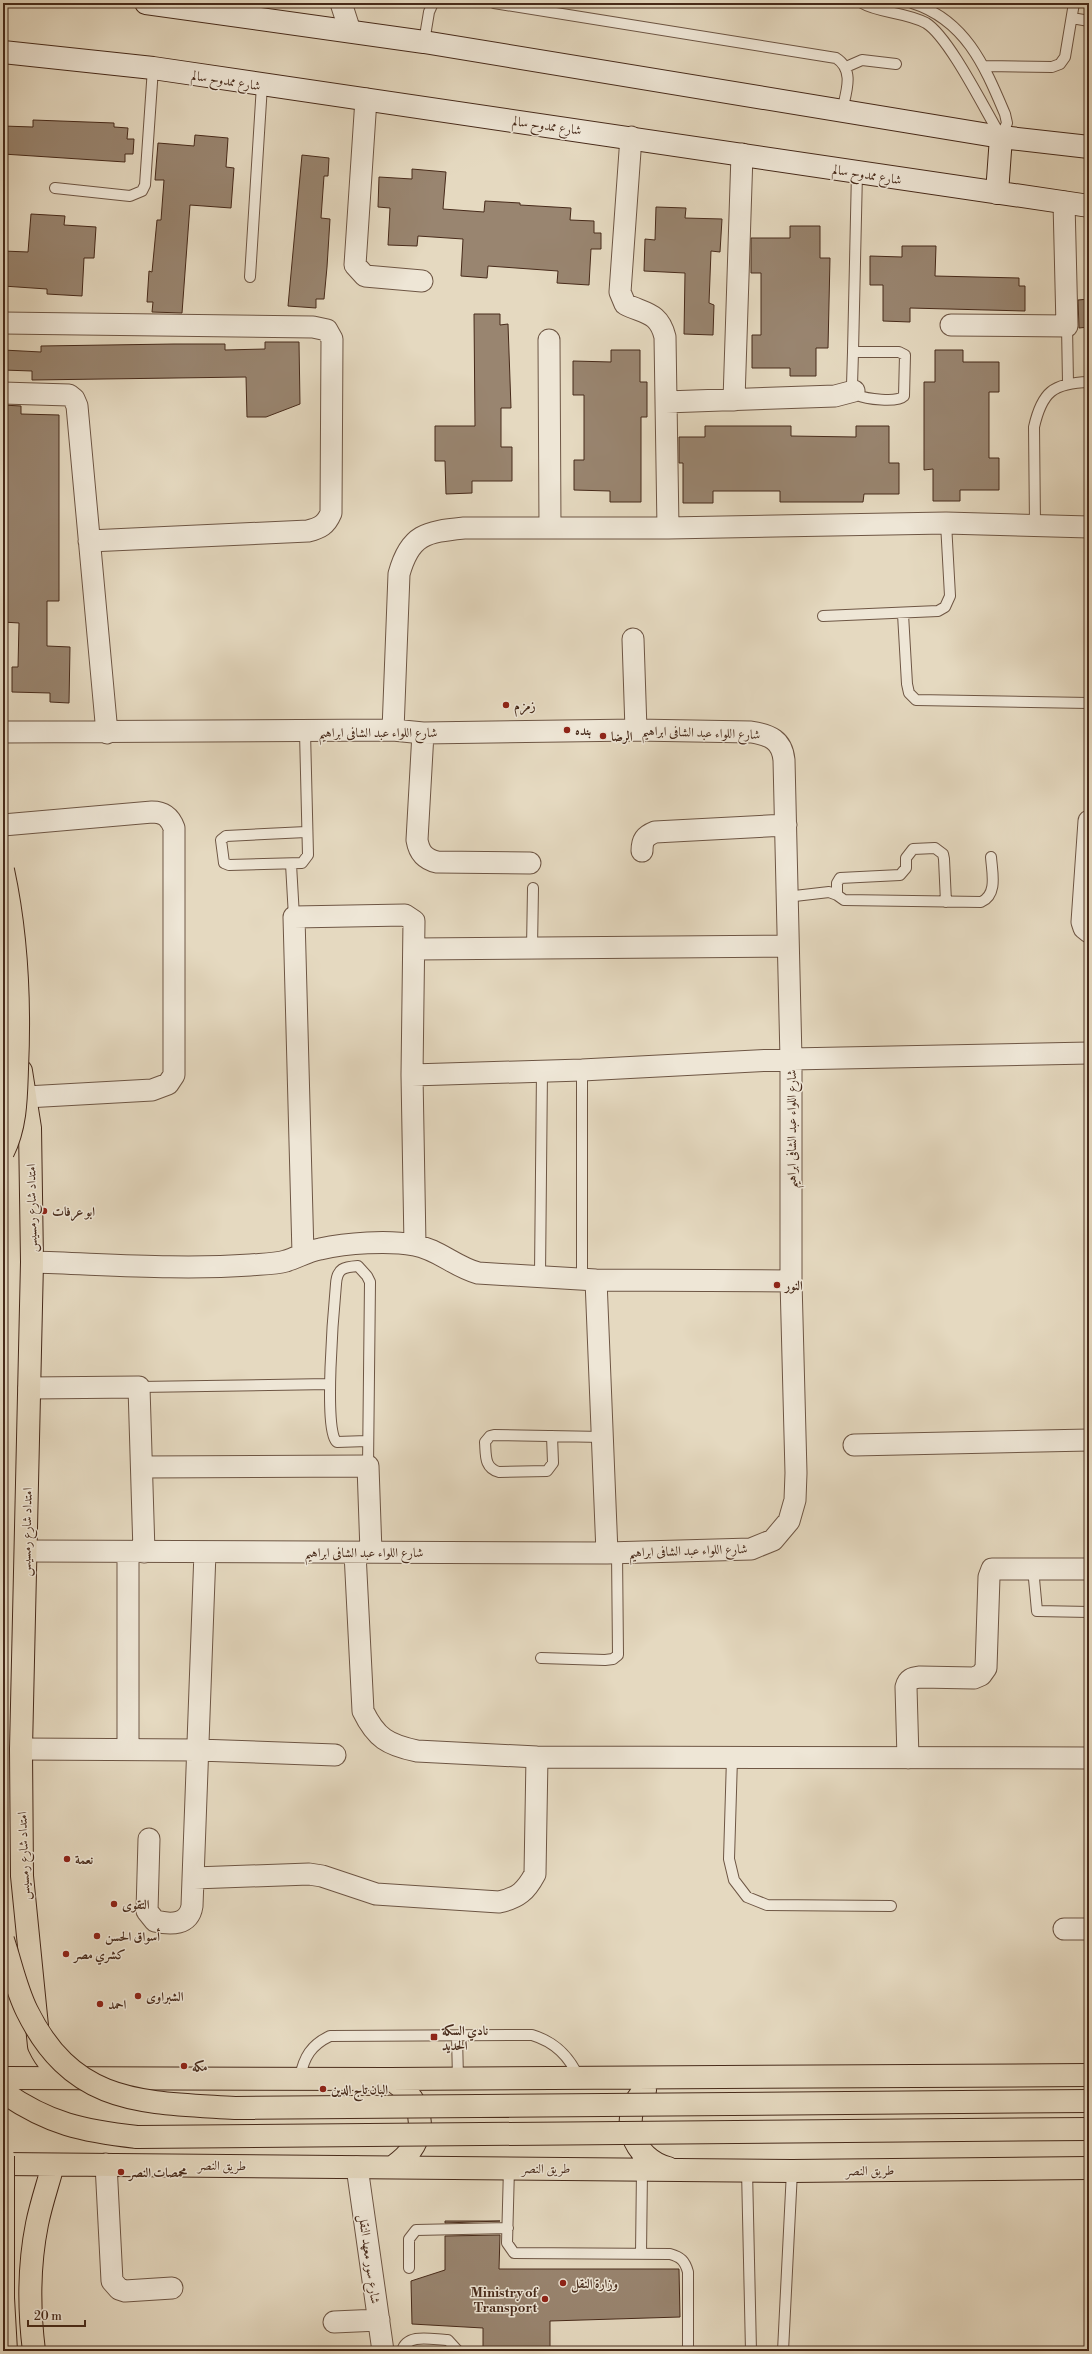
<svg xmlns="http://www.w3.org/2000/svg" width="1092" height="2354" font-family="'Libre Bodoni',Amiri,serif">
<style>
.building{fill:#998570;stroke:#472a1a}
.lines{fill:none;stroke-linecap:round;stroke-linejoin:round}
.service-casing{stroke:#6e5644;stroke-width:12}
.minor-casing{stroke:#6e5644;stroke-width:23}
.secondary-casing{stroke:#472a1a;stroke-width:24}
.primary-casing{stroke:#472a1a;stroke-width:24}
.trunk-casing{stroke:#472a1a;stroke-width:24}
.motorway-casing{stroke:#472a1a;stroke-width:24}
.service{stroke:#eee6d6;stroke-width:10}
.minor{stroke:#eee6d6;stroke-width:21}
.secondary{stroke:#eee6d6;stroke-width:22}
.primary{stroke:#e5d9c0;stroke-width:22}
.trunk{stroke:#e5d9c0;stroke-width:22}
.motorway{stroke:#e5d9c0;stroke-width:22}
.motorway-bridge-casing{stroke:#472a1a;stroke-width:24;stroke-linecap:butt}
.motorway-bridge{stroke:#e5d9c0;stroke-width:22}
.poi-dot{fill:#8f2418;stroke:#eee6d6;stroke-width:1.5}
.labels{text-anchor:middle;stroke-width:3;stroke-linejoin:round;paint-order:stroke}
.street-label{font-size:13px;fill:#472a1a;stroke:#eee6d6}
.poi-label{font-size:13px;font-weight:bold;fill:#472a1a;stroke:#eee6d6;text-anchor:start}
</style>
<rect width="100%" height="100%" fill="#e5d9c0"/>
<filter id="stains"><feTurbulence type="fractalNoise" baseFrequency=".005" numOctaves="4"/><feColorMatrix values="0 0 0 0 .2 0 0 0 0 .09 0 0 0 0 .02 0 0 0 .5 -.17"/></filter>
<radialGradient id="worn" r=".72"><stop offset=".6" stop-color="#630" stop-opacity="0"/><stop offset="1" stop-color="#630" stop-opacity=".3"/></radialGradient>
<path class="building" d="M33,120L114,123V127L128,128L127,139H134L133,154H125V162L3,154V126L33,127Z
M195,135L228,138L226,167L234,168L231,208L190,205L182,313L152,312L153,302H147L149,271L152,272L157,220H161L164,180H155L158,143L194,146Z
M302,155L329,158L328,176H324L321,218L330,219L327,267L324,299H316V308L288,306Z
M412,169L446,172L443,209L484,212L485,201L520,203V205L571,208L570,220L594,221V233H601V249H591L589,285L557,283L558,271L488,266L487,278L461,276L463,239L418,236L417,246L388,245L390,208L378,207L379,177L412,179Z
M656,207L686,208L685,218L722,219L720,252L711,251L709,303L714,305L713,335L684,334L685,273L644,271L645,239L655,240Z
M31,214L65,216L64,225L96,227L94,258H84L82,296L47,294V289L3,286V251L28,252Z
M790,226H820V258H830L828,348H816V376H790V368H752V335H761V273H751V238H790Z
M902,246H936L935,276L1019,278V286H1025V311L910,308V322L883,321V285H870V256L902,257Z
M1089,299V327L1079,328L1078,300Z
M474,314H500V325L508,324L511,408H501V447H512V481H472V493L446,494L445,461H435V426H475Z
M265,342H299L300,404L266,417H247L246,377L32,380V371L3,370V350L41,352V346L174,344H225V350L265,349Z
M611,350H640V382H647V417H641V502H610V491L574,490V460H584V395H573V361L611,362Z
M935,350H963V362H999V392H989V458H999V490H960V501H933V469L924,470V382H935Z
M3,405L21,406V414L59,415V601H47V646L70,647L69,703L50,702V693L12,692V667H18L19,623L3,622Z
M705,426H791V436L856,437V426H889V463H899V494H864L863,502H780V491H713V503H683V463H679V437H705Z
M445,2221H500L445,2223Z
M500,2235L499,2269H679L680,2317L550,2321V2351H483V2328L412,2324L411,2281L445,2270V2236Z"/>
<g class="lines">
<defs>
<path id="service" d="M494,3L836,58C855,70 846,92 842,111
M862,3C878,13 906,12 926,23C949,37 985,110 1000,135
M912,3C966,20 985,67 1005,114L1007,123L1001,137
M1072,18L1089,21
M424,42L429,12L433,3
M985,66L1052,67L1060,64L1065,57L1074,3
M846,67L862,60L896,64
M55,188L130,196L142,191L145,185L153,68
M250,277L262,85
M1067,326L1068,383
M853,352H899L905,355L904,396C897,403 866,399 857,395L852,385Z
M853,352L857,172
M1035,525L1034,427C1042,392 1053,383 1089,382
M903,614L907,684L909,693L916,700L1089,703
M823,616L938,611L945,607L950,596L946,523
M305,732L308,855L302,863L229,865L224,863L221,840L226,836L306,832
M291,864L294,917
M837,895V883L840,878L900,875L906,868V858L913,849L935,848L943,854L944,859L946,902
M786,897L829,892L837,895L844,900L981,902C998,895 992,872 991,857
M532,948L533,888
M582,1070V1279
M540,1275L542,1070
M139,1387L329,1384
M552,1436L553,1463L547,1471L499,1472C484,1468 486,1455 485,1442L490,1436L494,1435L603,1437
M367,1441L337,1442C323,1434 334,1305 336,1284C337,1268 344,1267 358,1266L367,1276L370,1282L368,1466
M1033,1568L1037,1611L1089,1612
M541,1658L605,1660L613,1659L618,1655L617,1552
M732,1758L729,1859L734,1880L747,1897L767,1905L891,1906
M457,2037L458,2078
M300,2077C304,2057 311,2045 330,2036L532,2035C555,2042 569,2056 579,2078
M509,2168L507,2243L514,2253L670,2254C681,2257 685,2261 688,2272V2351
M747,2170L751,2351
M641,2254L642,2169
M409,2268V2239L416,2230L508,2228
M402,2351C407,2332 434,2340 448,2340L458,2351
M783,2351L792,2171"/>
<path id="minor" d="M341,3L350,31
M366,99L355,265L365,276L422,281
M631,137L620,292L625,304C645,314 659,312 665,337L668,528
M3,323L313,327L327,330L332,339L331,513C326,525 320,528 308,531L89,541
M951,325L1067,326L1064,202
M549,340L550,528
M3,393L69,395L74,399L77,406L107,733
M734,400L742,154
M666,402L835,396L854,391
M633,639L636,730
M393,730L399,574C410,534 426,532 464,528H668L946,523L1089,527
M3,732L393,730L423,733L636,730L751,732C770,735 782,740 784,760L791,1059V1281L796,1473L795,1500L789,1521L773,1540L751,1549L607,1553L26,1551
M423,733L417,840C419,852 424,859 437,862L530,863
M1089,821L1082,922L1084,928L1089,932
M3,825L152,812C164,812 170,817 174,828V1075L168,1084L152,1090L26,1097
M642,851C642,840 645,836 655,832L786,825
M415,949L787,946
M412,1075L582,1070L791,1059L1089,1053
M303,1254L294,917L405,915L414,921L412,1075L415,1245
M32,1262C104,1264 178,1270 250,1265C262,1264 275,1264 286,1261C298,1257 309,1251 320,1249C347,1243 388,1240 414,1245C438,1249 455,1267 478,1273L596,1280L791,1281
M596,1280L607,1553
M29,1388L139,1387L144,1552
M854,1445L1089,1440
M143,1467L368,1466L371,1552
M128,1552V1750
M355,1553L363,1711C376,1738 388,1745 417,1751L537,1757L1089,1758
M21,1749L198,1750L335,1755
M908,1758L906,1687C908,1679 912,1678 920,1677L974,1678L981,1675L986,1668L989,1577L992,1569H1089
M149,1839L147,1911L155,1921C171,1925 189,1925 192,1906L205,1552
M194,1878L309,1874L322,1876L376,1894L499,1902C518,1898 526,1891 535,1874L537,1757
M1064,1929H1089
M106,2164L112,2281L119,2289L125,2291L172,2288
M357,2167L383,2351
M334,2322L379,2320"/>
<path id="secondary" d="M146,3L424,42L1001,137L1089,147
M3,52L153,68L1089,206
M997,193L1001,137"/>
<path id="primary" d="M3,975L12,1023
M21,1071L30,1128L32,1262L21,1749L22,1876L39,2046C46,2061 54,2069 68,2078"/>
<path id="trunk" d="M3,2078L390,2079L1089,2075
M390,2079C428,2102 430,2141 394,2166
M645,2090C617,2116 633,2159 668,2168
M3,2164L792,2171L1089,2168
M34,2351C29,2311 29,2264 37,2224C41,2204 48,2184 53,2165"/>
<path id="motorway" d="M3,2092C49,2124 83,2131 137,2137"/>
</defs>
<use href="#service" class="service-casing"/>
<use href="#minor" class="minor-casing"/>
<use href="#secondary" class="secondary-casing"/>
<use href="#primary" class="primary-casing"/>
<use href="#trunk" class="trunk-casing"/>
<use href="#motorway" class="motorway-casing"/>
<use href="#service" class="service"/>
<use href="#minor" class="minor"/>
<use href="#secondary" class="secondary"/>
<use href="#primary" class="primary"/>
<use href="#trunk" class="trunk"/>
<use href="#motorway" class="motorway"/>
<defs>
<path id="motorway-bridge" d="M3,870C17,935 20,1003 17,1069C16,1098 16,1126 3,1152
M3,1940C11,1964 16,1989 27,2011C74,2106 142,2102 235,2108L1089,2101
M137,2137L1089,2129
M3,2156V2298L6,2351"/>
</defs>
<use href="#motorway-bridge" class="motorway-bridge-casing"/>
<use href="#motorway-bridge" class="motorway-bridge"/>
</g>
<g class="poi-dot">
<circle cx="506" cy="705" r="4"/>
<circle cx="567" cy="730" r="4"/>
<circle cx="603" cy="736" r="4"/>
<circle cx="44" cy="1211" r="4"/>
<circle cx="777" cy="1285" r="4"/>
<circle cx="67" cy="1859" r="4"/>
<circle cx="114" cy="1904" r="4"/>
<circle cx="97" cy="1936" r="4"/>
<circle cx="66" cy="1954" r="4"/>
<circle cx="138" cy="1996" r="4"/>
<circle cx="100" cy="2004" r="4"/>
<rect x="430" y="2033" width="8" height="8" rx="2"/>
<circle cx="184" cy="2066" r="4"/>
<circle cx="323" cy="2089" r="4"/>
<circle cx="121" cy="2172" r="4"/>
<circle cx="563" cy="2283" r="4"/>
<circle cx="545" cy="2299" r="4"/>
</g>
<g class="labels">
<g class="street-label">
<text transform="translate(226 80) rotate(9)" y="5">شارع ممدوح سالم</text>
<text transform="translate(547 125) rotate(8)" y="5">شارع ممدوح سالم</text>
<text transform="translate(867 174) rotate(9)" y="5">شارع ممدوح سالم</text>
<text x="378" y="737">شارع اللواء عبد الشافى ابراهيم</text>
<text transform="translate(701 732) rotate(2)" y="5">شارع اللواء عبد الشافى ابراهيم</text>
<text transform="translate(791 1129) rotate(-90)" y="5">شارع اللواء عبد الشافى ابراهيم</text>
<text transform="translate(31 1208) rotate(-91)" y="5">امتداد شارع رمسيس</text>
<text transform="translate(26 1532) rotate(-89)" y="5">امتداد شارع رمسيس</text>
<text transform="translate(688 1550) rotate(-2)" y="5">شارع اللواء عبد الشافى ابراهيم</text>
<text x="364" y="1557">شارع اللواء عبد الشافى ابراهيم</text>
<text transform="translate(23 1856) rotate(-92)" y="5">امتداد شارع رمسيس</text>
<text transform="translate(222 2165) rotate(1)" y="5">طريق النصر</text>
<text x="546" y="2173">طريق النصر</text>
<text transform="translate(870 2170) rotate(-1)" y="5">طريق النصر</text>
<text transform="translate(370 2259) rotate(82)" y="5">شارع سور معهد النقل</text>
</g>
<g class="poi-label">
<text x="514" y="710">زمزم</text>
<text x="575" y="735">بنده</text>
<text x="611" y="741">الرضا</text>
<text x="52" y="1216">ابو عرفات</text>
<text x="785" y="1290">النور</text>
<text x="75" y="1864">نعمة</text>
<text x="122" y="1909">التقوى</text>
<text x="105" y="1941">أسواق الحسن</text>
<text x="74" y="1959">كشري مصر</text>
<text x="146" y="2001">الشبراوى</text>
<text x="108" y="2009">احمد</text>
<text x="442" y="2035">نادي السكة<tspan x="442" dy="15">الحديد</tspan></text>
<text x="192" y="2071">مكه</text>
<text x="331" y="2094">البان تاج الدين</text>
<text x="129" y="2177">محمصات النصر</text>
<text x="571" y="2288">وزارة النقل</text>
<text x="537" y="2297" text-anchor="end">Ministry of<tspan x="537" dy="15">Transport</tspan></text>
</g>
</g>
<rect width="1092" height="2354" fill="none" stroke="#e5d9c0" stroke-width="16"/>
<rect x="4" y="4" width="1084" height="2346" fill="none" stroke="#472a1a" stroke-width="2"/>
<rect x="8" y="8" width="1076" height="2338" fill="none" stroke="#472a1a"/>
<path d="M28 2320v6h57v-6" fill="none" stroke="#472a1a" stroke-width="2"/>
<text x="34" y="2320" font-size="12" fill="#472a1a" stroke="#eee6d6" stroke-width="3" paint-order="stroke">20 m</text>
<rect width="100%" height="100%" filter="url(#stains)"/>
<rect width="100%" height="100%" fill="url(#worn)"/>
</svg>
